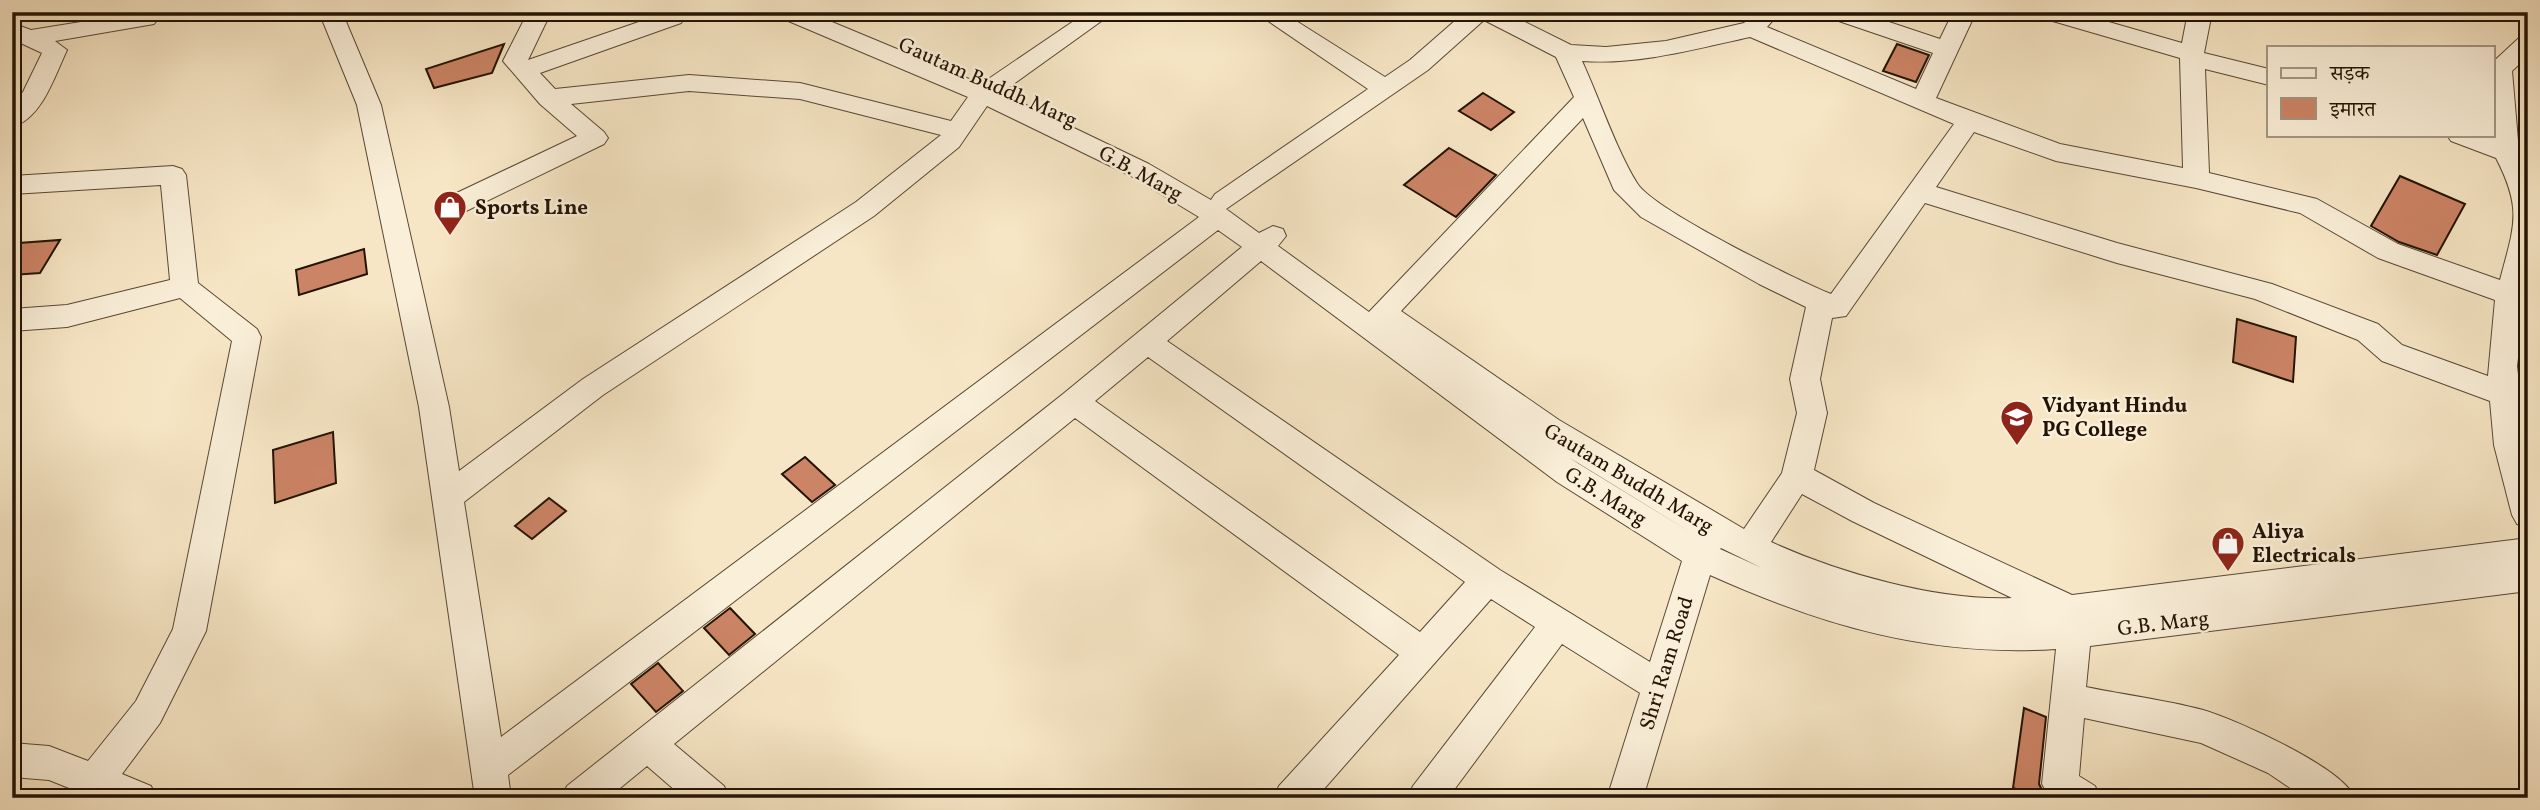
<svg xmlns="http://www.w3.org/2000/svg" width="2540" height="810" font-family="Vollkorn,'Noto Serif Devanagari',serif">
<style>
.building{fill:#cc8466;stroke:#231304;stroke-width:2}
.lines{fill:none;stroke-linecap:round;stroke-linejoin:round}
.minor-casing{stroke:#584834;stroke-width:2}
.minor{fill:#faefd9;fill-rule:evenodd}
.labels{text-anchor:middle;stroke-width:5;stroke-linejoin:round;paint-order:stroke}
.street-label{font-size:21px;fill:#231304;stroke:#faefd9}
.poi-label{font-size:21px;font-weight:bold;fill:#231304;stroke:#faefd9;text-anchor:start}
</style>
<rect width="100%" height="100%" fill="#f7e6c5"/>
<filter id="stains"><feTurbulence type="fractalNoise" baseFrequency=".00286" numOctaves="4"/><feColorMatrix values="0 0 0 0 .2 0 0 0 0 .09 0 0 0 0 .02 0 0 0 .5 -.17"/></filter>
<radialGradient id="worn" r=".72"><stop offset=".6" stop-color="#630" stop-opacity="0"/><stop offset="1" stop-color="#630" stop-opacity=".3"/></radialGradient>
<path class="building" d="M504,44L492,73L434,88L426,69Z
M1897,44L1929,55L1916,82L1883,71Z
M1483,93L1514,112L1491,130L1459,111Z
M1449,148L1496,175L1456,217L1404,185Z
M2400,176L2465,204L2437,255L2399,242L2371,226Z
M60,240L40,273L12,275V254L19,243Z
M364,249L367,274L299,295L296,270Z
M2237,319L2296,337L2293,382L2233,362Z
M333,432L336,483L275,503L273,450Z
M805,457L835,485L812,502L782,474Z
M549,498L566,511L532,539L515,526Z
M730,608L755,634L729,655L704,628Z
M658,663L683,691L656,712L631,684Z
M2024,708L2046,717L2039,784L2046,798L2013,788Z"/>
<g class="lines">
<defs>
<path id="minor" d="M143,12L154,14L158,19L154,24L55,41L67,50C55,75 42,119 12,127V103L23,92L42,53L12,39V23L31,30Z
M319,12H342L381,105L449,407L459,471L583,379L856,202L941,135L800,99L689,91L571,104L604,132L608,138L604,144L464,212L455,214L446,212L442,205L446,198L577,136L540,104L503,61L528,12H551L528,60L665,13H681L685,18L681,23L540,73L555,89L689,75L800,83L951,121L968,97L779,17L776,12H808L981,84L1087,12H1114L1001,93L1149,164L1211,200L1215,194L1368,89L1255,12H1282L1385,77L1410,60L1465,12H1505L1571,45L1606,47L1666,41L1744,23L1755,12H1780L1767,27L1916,89L1933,53L1827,17L1824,12H1859L1940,39L1953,12H1976L1936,98L2060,144L2183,168L2180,58L2039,17L2036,12H2074L2182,43L2188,12H2212L2204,53L2269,69V85L2205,69L2209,173L2317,199L2398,244L2500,280C2514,226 2523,210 2496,158L2451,141L2447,135L2492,138L2493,62L2520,37L2528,35V56L2512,71L2519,152L2528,169V279L2517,366L2528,458V528L2517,524L2512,515L2494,445L2490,401L2382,361L2358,340L2255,299L2117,263L1925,203L1846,316L1832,318L1820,379L1827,413L1814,470L1874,503L2072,595L2528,538V591L2090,646L2086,687C2125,695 2165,700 2203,710C2237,720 2342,767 2355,798H2305L2268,773L2201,743L2084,718L2079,776L2095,786L2100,798H2050L2042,784L2056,649C1929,657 1824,626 1710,575L1643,798H1607L1640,693L1562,644L1448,798H1408L1413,786L1535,627L1491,599L1316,798H1274L1279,786L1399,655L1075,418L674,744L724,786L729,798H684L647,766L608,798H562L567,786L1063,394L1242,247L1218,230L508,775L511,798H475L419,407L357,105ZM1484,20L1556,57L1574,97L1369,312L1278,246L1286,236L1283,229L1273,226L1259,233L1226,209L1428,70ZM1750,37L1954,124L1831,294C1797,280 1653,210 1637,183C1616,149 1599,98 1582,61C1639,65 1695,49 1750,37ZM987,106L1131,176L1199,217L501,737L464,502L603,395L874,216L959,147ZM1583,118L1614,190L1641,217L1759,284L1806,307L1790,379L1797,413L1782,473L1744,529L1559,420L1401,311ZM1974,132L2056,161L2196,188L2300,213L2378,258L2495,300L2488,376L2402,345L2378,324L2272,284L2117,243L1936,187ZM1261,261L1557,482L1682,561L1650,662L1500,570L1167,341ZM1148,357L1465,582L1420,632L1095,401ZM1570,458L1695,535L1579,464ZM1802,494L1852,521L2012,598C1937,601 1839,573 1771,542ZM1721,548L1762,568L1720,549Z
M173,166L182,169L186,175L198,283L257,329L261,337L206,631L160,723L122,774L151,786L156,798H94L49,780L12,777V743L49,746L88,761L136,701L173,629L232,341L180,298L67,327L12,331V309L67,305L170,280L161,185L12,194V176Z"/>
</defs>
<use href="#minor" class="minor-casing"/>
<use href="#minor" class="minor"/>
</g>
<defs>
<symbol id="shop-pin" viewBox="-11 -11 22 30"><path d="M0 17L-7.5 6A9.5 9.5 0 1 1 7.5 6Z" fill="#8f2418" stroke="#faefd9"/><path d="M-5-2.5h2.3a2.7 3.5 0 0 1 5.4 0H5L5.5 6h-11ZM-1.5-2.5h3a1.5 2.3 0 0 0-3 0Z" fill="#fff"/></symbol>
<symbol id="university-pin" viewBox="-11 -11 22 30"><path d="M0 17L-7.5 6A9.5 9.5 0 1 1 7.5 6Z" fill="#8f2418" stroke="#faefd9"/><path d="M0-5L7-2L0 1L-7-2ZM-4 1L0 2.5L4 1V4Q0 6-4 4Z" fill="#fff"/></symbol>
</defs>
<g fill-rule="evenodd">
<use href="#shop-pin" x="431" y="188" width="38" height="52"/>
<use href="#university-pin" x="1998" y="398" width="38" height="52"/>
<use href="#shop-pin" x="2209" y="524" width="38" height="52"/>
</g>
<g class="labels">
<g class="street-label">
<text transform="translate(988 82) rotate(24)" y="7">Gautam Buddh Marg</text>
<text transform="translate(1141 173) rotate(29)" y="7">G.B. Marg</text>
<text transform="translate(1629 478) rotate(31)" y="7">Gautam Buddh Marg</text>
<text transform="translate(1606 496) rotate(32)" y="7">G.B. Marg</text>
<text transform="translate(2163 623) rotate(-7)" y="7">G.B. Marg</text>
<text transform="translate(1666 663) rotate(-73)" y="7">Shri Ram Road</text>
</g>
<g class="poi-label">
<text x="475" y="214">Sports Line</text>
<text x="2042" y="412">Vidyant Hindu<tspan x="2042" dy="24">PG College</tspan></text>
<text x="2252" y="538">Aliya<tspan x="2252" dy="24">Electricals</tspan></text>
</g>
</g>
<rect width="2540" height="810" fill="none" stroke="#f7e6c5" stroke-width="42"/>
<rect x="14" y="14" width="2512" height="782" fill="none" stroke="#231304" stroke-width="3.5"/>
<rect x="21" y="21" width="2498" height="768" fill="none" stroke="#231304" stroke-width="2"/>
<rect x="2267" y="46" width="228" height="91" fill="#faefd9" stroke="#a49784" stroke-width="2"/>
<rect x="2281" y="68" width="35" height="10" fill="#faefd9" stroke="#a49784" stroke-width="2"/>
<text x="2330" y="80" font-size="21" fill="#231304">सड़क</text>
<rect x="2281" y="98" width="35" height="21" fill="#cc8466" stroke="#a49784" stroke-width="2"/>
<text x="2330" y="116" font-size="21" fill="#231304">इमारत</text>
<rect width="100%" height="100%" filter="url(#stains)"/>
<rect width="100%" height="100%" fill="url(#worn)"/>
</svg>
